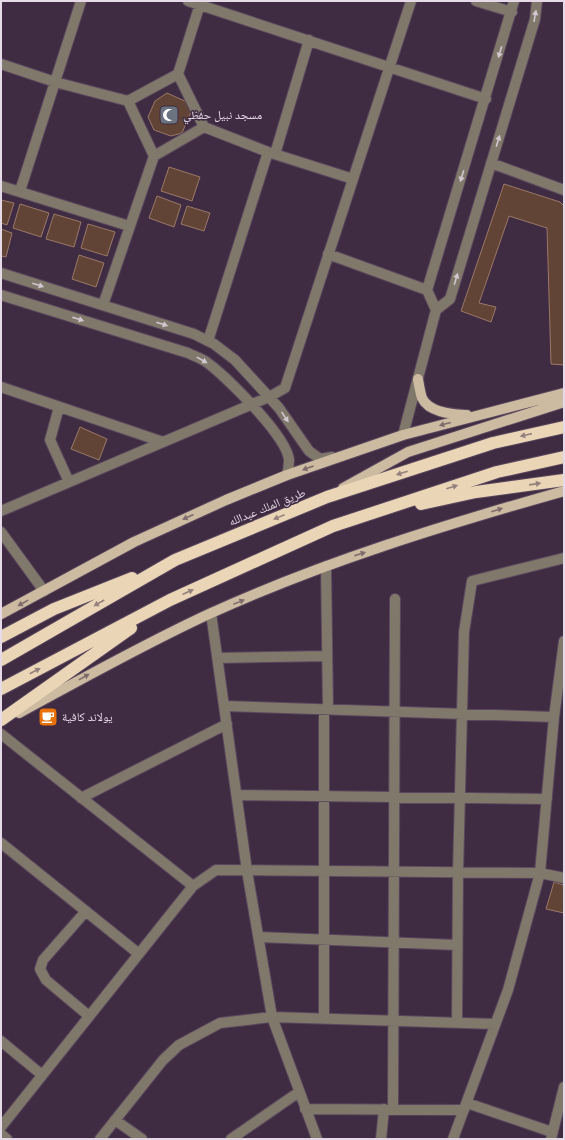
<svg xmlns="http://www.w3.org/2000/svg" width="565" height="1140" font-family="'Public Sans','Noto Naskh Arabic',sans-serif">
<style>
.building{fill:#614435;stroke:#9a7969}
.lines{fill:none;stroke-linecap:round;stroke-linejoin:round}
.minor-casing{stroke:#5a475d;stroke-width:12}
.major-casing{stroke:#5a475d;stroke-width:12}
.highway-casing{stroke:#5a475d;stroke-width:14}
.minor{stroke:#80786b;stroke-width:10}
.major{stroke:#ccbba1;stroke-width:10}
.highway{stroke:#ead6b6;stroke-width:12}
.oneway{fill:#d2c6cf}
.oneway2{fill:#7e6c6d}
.oneway3{fill:#94807c}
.labels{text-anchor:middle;stroke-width:3;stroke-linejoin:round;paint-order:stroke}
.poi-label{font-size:12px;fill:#e6d9e8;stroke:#3f2b42;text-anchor:start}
.street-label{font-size:12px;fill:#e6d9e8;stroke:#3f2b42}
</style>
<rect width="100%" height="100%" fill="#3f2b42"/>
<path class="building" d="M167,93L187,102L191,112L182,133L171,136L154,130L148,117L155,101Z
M169,167L200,177L192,201L161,191Z
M504,184L560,202L564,206V365L551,364L547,228L509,216L479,303L496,307L491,322L461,311Z
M157,196L181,205L174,227L149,218Z
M1,200L14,203L7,225L1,223Z
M20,204L49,213L41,237L13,228Z
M187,206L210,213L204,231L181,224Z
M54,214L81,222L74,247L46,239Z
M88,224L115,232L107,256L81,248Z
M1,229L12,233L6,257L1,256Z
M79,255L104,263L96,287L72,279Z
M80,427L107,439L99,460L71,449Z
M554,882L564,885V913L546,909Z"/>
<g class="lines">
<defs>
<path id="minor" d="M188,1L486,99
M476,1L512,12
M1,64L55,82L128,101
M178,74L204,127L154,156L128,101L178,74L201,1
M204,127L268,152L353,179
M275,154L309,40
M491,163L564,190
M1,186L129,226
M20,191L81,1
M328,254L427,290
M1,273L194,334L214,344L235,360L279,408L309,451L320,459L332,457
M1,295L188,353C194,356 200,358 205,361C225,375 287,436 289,460C289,465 288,471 287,475
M103,305L154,156
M436,310L427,290L514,1
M208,341L268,152
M1,387L163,442
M59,407L50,440L69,482
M403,435L436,310L450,299L535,19L537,1
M1,511L269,397L285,388L411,1
M1,532L44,591
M326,566L328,709
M211,613L247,871L272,1017L317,1139
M217,658L327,656
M224,706L554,717
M1,734L193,886
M237,795L547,799
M81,798L227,724
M1,843L139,954
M86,911L43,960L40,969L46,980L89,1016
M259,937L457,945
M324,1019V709
M457,1023L458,873L464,632L472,581L564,558
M1,1041L42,1075
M467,1103L552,1132
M305,1109L464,1110
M393,1110L395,599
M115,1120L142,1139
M1,1127L193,886L216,870L540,873L564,878
M1,1134L7,1139
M100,1139L163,1060L179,1045L220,1023L272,1017L495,1024
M231,1139L299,1092
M381,1139L384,1109
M453,1139L508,990L540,873L554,717L564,641
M551,1139L564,1087"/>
<path id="major" d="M418,379C419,385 420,392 422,398C429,413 453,414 467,415
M343,488L408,452L564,402
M1,614L134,542L226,500L287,475L403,435L564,393
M19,713C82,679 144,644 209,614C323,562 444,525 564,491"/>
<path id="highway" d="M421,504L476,492L564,480
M1,637L54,609L132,578
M1,660L175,560L327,497L493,443L564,427
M1,689L170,600L333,526L497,472L564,457
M1,720L131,628"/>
</defs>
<use href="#minor" class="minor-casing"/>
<use href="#major" class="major-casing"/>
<use href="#highway" class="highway-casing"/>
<use href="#minor" class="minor"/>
<use href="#major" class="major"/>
<use href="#highway" class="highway"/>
</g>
<defs><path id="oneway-solid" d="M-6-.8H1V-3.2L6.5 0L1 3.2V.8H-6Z"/></defs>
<g class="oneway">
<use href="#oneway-solid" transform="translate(535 16) rotate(-80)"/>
<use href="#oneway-solid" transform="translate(500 52) rotate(107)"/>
<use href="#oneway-solid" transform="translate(498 141) rotate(-73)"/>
<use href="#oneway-solid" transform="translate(462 176) rotate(107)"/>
<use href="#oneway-solid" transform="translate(456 279) rotate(-73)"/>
<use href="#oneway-solid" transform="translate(38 285) rotate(18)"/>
<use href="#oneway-solid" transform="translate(78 319) rotate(17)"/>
<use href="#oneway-solid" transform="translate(162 324) rotate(18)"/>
<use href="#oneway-solid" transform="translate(202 360) rotate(29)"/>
<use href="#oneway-solid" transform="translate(285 417) rotate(56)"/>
</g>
<g class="oneway2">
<use href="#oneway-solid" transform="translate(445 424) rotate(165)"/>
<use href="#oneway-solid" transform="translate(308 468) rotate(160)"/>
<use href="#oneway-solid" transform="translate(497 510) rotate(-17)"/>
<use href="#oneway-solid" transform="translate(188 517) rotate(155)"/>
<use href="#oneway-solid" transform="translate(360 554) rotate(-18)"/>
<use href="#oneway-solid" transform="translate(239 602) rotate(-22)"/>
<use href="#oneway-solid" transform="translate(23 603) rotate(151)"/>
<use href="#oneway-solid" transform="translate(84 677) rotate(-29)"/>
</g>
<g class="oneway3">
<use href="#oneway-solid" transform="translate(526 435) rotate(167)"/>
<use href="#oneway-solid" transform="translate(402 473) rotate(162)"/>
<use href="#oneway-solid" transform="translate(535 484) rotate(-8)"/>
<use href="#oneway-solid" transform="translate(452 487) rotate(-18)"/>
<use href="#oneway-solid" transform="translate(279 517) rotate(158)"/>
<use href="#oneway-solid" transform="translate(188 592) rotate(-24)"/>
<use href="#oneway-solid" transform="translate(99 603) rotate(150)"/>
<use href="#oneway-solid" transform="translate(35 671) rotate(-28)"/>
</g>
<defs>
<symbol id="mosque-square" viewBox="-11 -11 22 22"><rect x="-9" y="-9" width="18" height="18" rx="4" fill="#6b7280" stroke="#3f2b42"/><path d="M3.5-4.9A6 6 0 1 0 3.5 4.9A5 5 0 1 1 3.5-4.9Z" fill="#fff"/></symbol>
<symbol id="cafe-square" viewBox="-11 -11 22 22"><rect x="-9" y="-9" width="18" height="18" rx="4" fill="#e8710a" stroke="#3f2b42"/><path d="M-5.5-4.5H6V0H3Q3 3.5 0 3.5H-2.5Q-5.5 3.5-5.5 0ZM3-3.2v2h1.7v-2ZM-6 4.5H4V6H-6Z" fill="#fff"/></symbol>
</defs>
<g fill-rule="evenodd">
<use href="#mosque-square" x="158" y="104" width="22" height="22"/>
<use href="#cafe-square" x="37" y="706" width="22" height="22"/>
</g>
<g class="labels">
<g class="poi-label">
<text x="183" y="119">مسجد نبيل حفظي</text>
<text x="62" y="721">يولاند كافية</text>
</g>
<g class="street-label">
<text transform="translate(267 507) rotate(-22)" y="4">طريق الملك عبدالله</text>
</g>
</g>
<rect width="565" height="1140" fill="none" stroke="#e6d9e8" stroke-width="4"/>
</svg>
